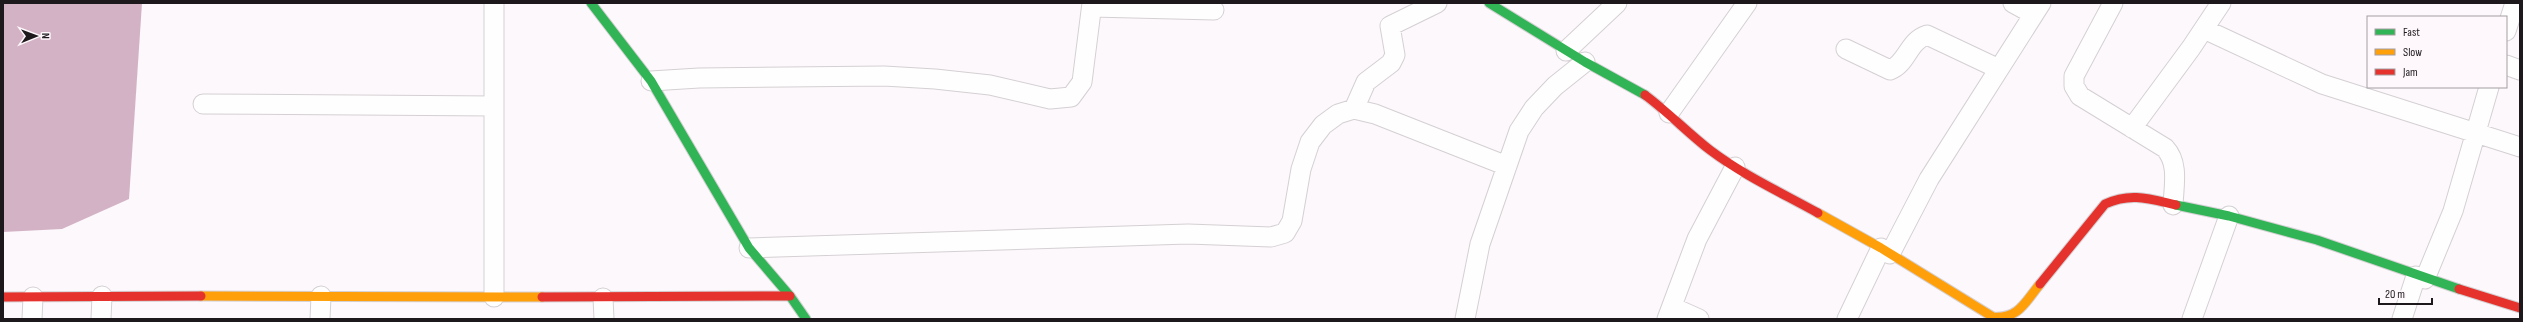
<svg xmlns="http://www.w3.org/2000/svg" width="2523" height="322" font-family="'Sofia Sans Condensed',sans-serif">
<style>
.water{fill:#d3b2c6}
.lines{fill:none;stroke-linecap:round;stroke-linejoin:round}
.street-casing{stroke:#d4d0d3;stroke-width:21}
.fast-casing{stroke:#d4d0d3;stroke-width:11}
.slow-casing{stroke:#d4d0d3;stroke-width:11}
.jam-casing{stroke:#d4d0d3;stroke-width:11}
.street{stroke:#fffefe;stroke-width:19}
.fast{stroke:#30b455;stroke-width:9}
.slow{stroke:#ff9f0a;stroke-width:9}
.jam{stroke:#e5322d;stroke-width:9}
</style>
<rect width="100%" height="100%" fill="#fdf8fb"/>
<path class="water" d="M3,3H142L129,199L62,229L3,232Z"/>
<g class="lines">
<defs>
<path id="street" d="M2013,3L2033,14
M2113,3L2074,76V86L2080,96L2165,148C2179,163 2174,185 2173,205
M1092,7L1214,10
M2204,29L2322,84L2520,147
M2506,31L2515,3
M1846,49L1890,70C1907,64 1908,41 1927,35L1999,69
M1566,51L1617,3
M2506,65L2520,70
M651,81L699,78L884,76L935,79L990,85L1050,99L1071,97L1082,82L1092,3
M203,104L494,106
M1354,109L1366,82L1391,63L1395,55L1390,26L1437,3
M1669,113L1747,3
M2132,128L2191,48L2221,3
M749,248L1188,234L1271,237L1285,233L1292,221L1301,169L1310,142L1323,125L1338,114L1354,109L1375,114L1507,166
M1890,254L1929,179L2041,3
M2425,279L2453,211L2489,87
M494,297V3
M603,298L604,319
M1672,307L1699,319
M32,319L33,297
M101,319L102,296
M320,319L321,296
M1465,319L1480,244L1519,131L1534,108L1555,86L1585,62
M1667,319L1697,239L1735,167
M1847,319L1881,248
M2192,319L2229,216
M2402,319L2416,276"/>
<path id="fast" d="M591,3L651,81L749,248L790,296L806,319
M1489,3L1585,62L1645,95
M2176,205L2229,216L2317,240L2459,289"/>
<path id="slow" d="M1818,213L1881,248L1993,317C2019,319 2025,302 2040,284
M201,296L542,297"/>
<path id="jam" d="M1645,95C1668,112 1688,133 1710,150C1743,175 1782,193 1818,213
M2040,284L2105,204C2131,192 2150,199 2176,205
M2459,289L2520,308
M3,297L201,296
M542,297L790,296"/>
</defs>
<use href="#street" class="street-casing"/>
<use href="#fast" class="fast-casing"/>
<use href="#slow" class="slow-casing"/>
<use href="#jam" class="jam-casing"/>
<use href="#street" class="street"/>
<use href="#fast" class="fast"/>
<use href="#slow" class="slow"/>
<use href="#jam" class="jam"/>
</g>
<rect width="2523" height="322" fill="none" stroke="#1c181b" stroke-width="8"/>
<rect x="2367" y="16" width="140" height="72" fill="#fef7fb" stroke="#a49ea1"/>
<rect x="2375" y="29" width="20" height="6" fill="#30b455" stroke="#a49ea1"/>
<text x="2403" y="36" font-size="12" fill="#1c181b">Fast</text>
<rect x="2375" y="49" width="20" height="6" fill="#ff9f0a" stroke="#a49ea1"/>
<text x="2403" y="56" font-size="12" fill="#1c181b">Slow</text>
<rect x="2375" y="69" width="20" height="6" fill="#e5322d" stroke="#a49ea1"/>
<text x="2403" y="76" font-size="12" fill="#1c181b">Jam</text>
<g transform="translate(36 36) rotate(89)" stroke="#fef7fb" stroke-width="3" paint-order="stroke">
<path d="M0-3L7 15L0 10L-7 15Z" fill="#1c181b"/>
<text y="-6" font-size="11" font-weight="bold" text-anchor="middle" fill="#1c181b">N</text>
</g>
<path d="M2379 298v6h53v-6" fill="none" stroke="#1c181b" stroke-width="2"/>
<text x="2385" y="298" font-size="12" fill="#1c181b" stroke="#fef7fb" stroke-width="3" paint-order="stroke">20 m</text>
</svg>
